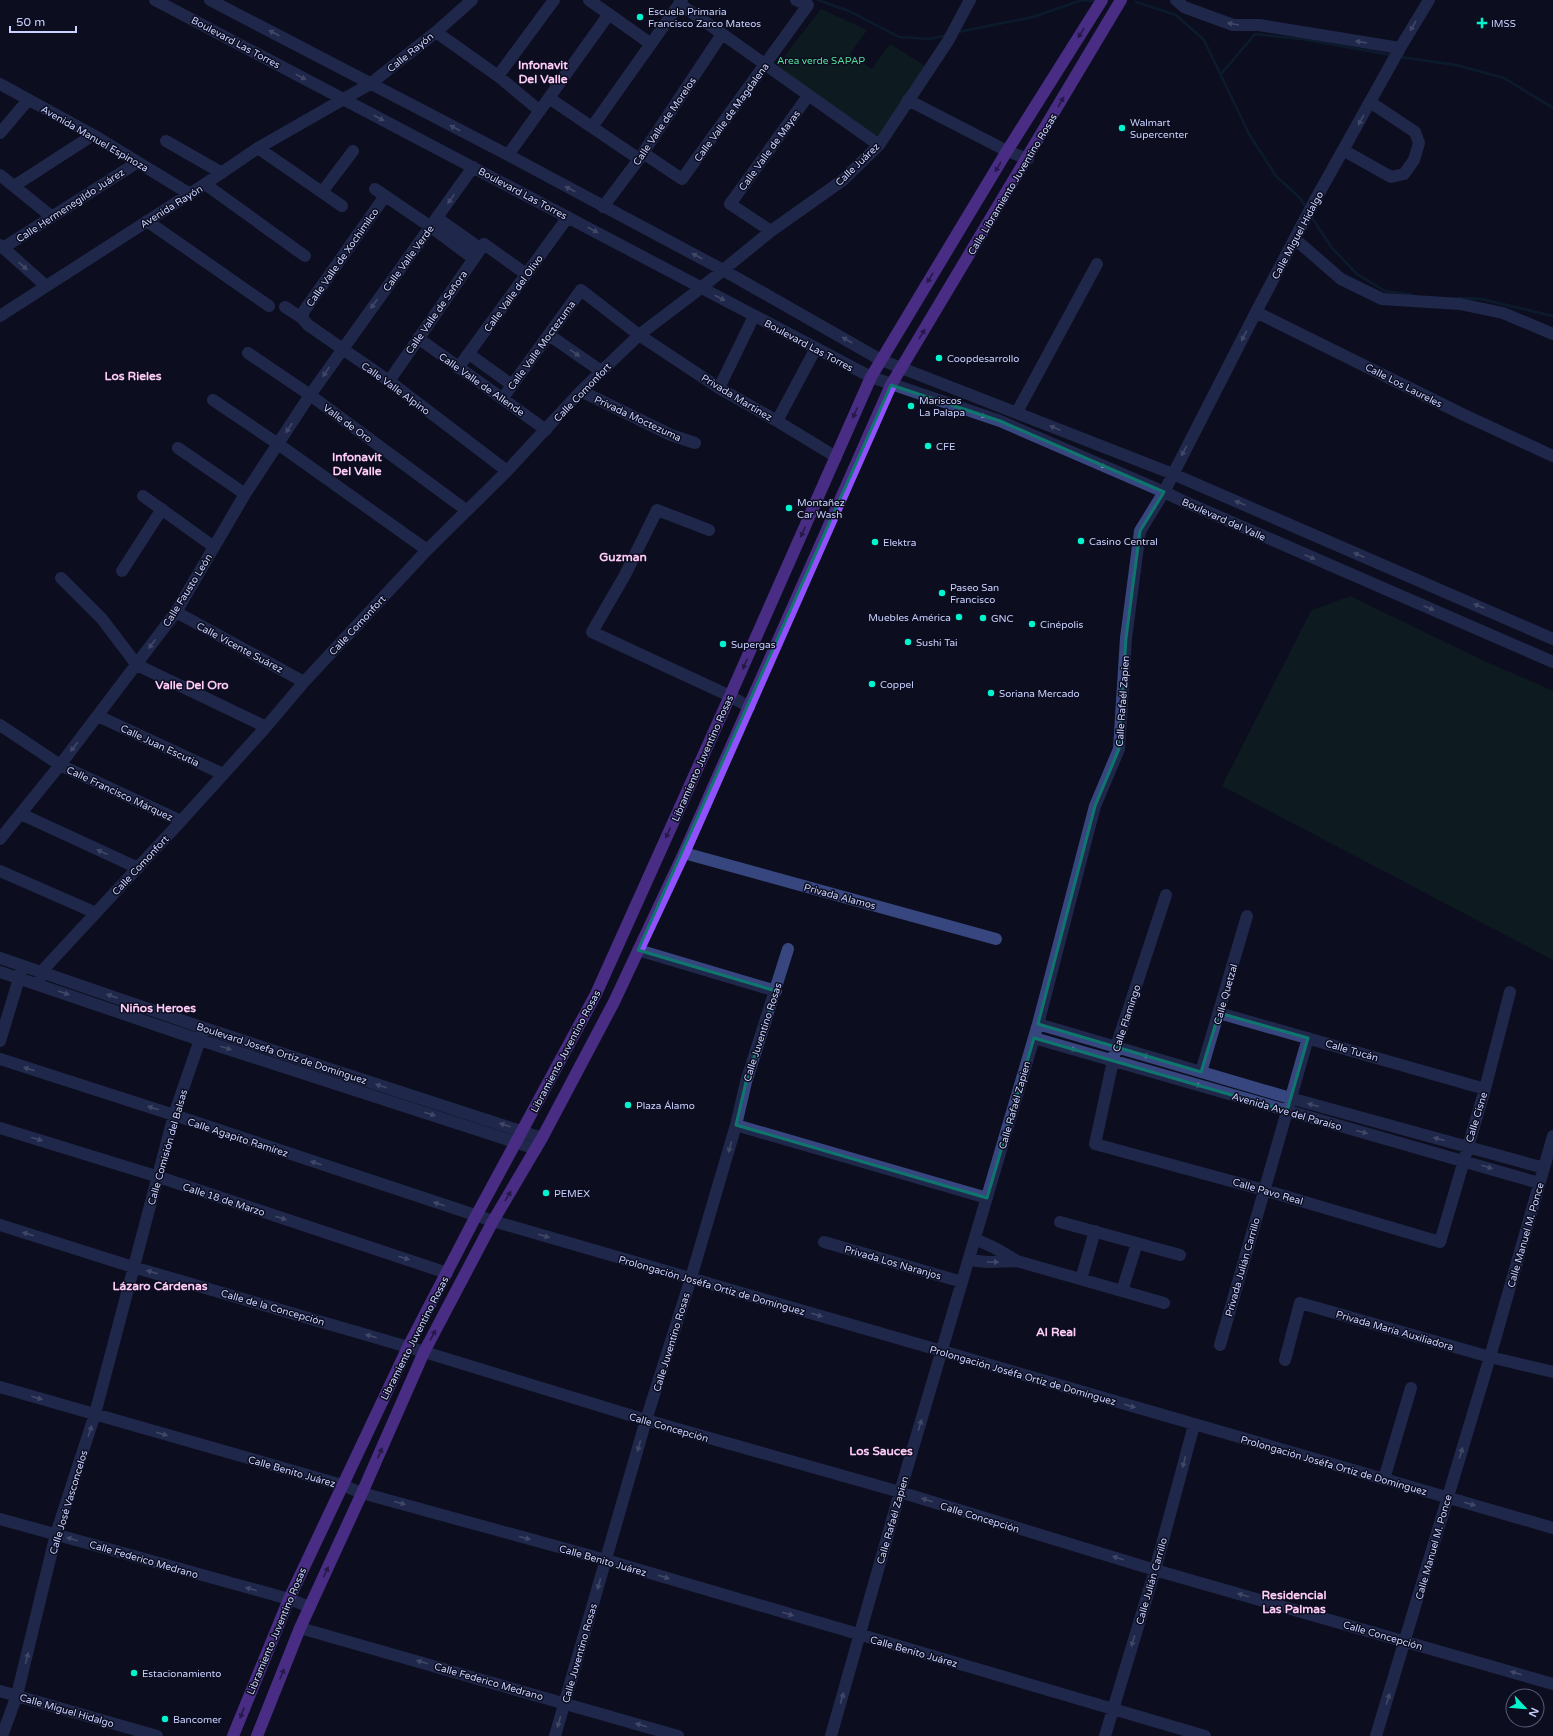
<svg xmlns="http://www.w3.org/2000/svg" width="1553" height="1736" font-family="'Varela Round',sans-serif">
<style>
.green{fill:#0f2921}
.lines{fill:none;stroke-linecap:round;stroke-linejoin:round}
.stream{stroke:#0b2c3f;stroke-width:2.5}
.minor{stroke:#37467e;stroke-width:12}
.major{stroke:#9251ff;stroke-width:12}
.oneway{fill:#808cbe}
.oneway2{fill:#422979}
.marked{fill:none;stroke:#0f766e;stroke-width:3;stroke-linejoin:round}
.poi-dot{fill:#00f5cf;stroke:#0c0e1f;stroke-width:1.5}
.labels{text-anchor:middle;stroke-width:3;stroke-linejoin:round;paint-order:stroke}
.poi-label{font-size:10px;fill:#cad1ff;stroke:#0c0e1f;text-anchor:start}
.street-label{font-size:10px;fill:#cad1ff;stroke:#0c0e1f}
.park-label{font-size:10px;fill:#56df9a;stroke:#0c0e1f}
.quarter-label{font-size:12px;font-weight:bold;fill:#ffccf9;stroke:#0c0e1f}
</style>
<rect width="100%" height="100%" fill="#0c0e1f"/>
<path class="green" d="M821,9L867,30L850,54L872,69L890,44L925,66L879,138L777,66Z
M1350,596L1482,660L1553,691V960L1222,786L1311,611Z"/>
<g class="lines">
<path class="stream" d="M818,0L849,11L899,37L930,39L947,35
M1136,2L1176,15L1204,40L1249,134L1276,176L1301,199L1306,208
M958,32L1033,17L1082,0L1093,1
M1400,57L1456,65L1504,78L1553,108
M1221,74L1255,34L1301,39L1392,55
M1311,216L1332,248L1357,274L1385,291L1413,295
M1459,298L1481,299L1553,316"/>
<path class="minor" d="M155,0L871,377L1000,421L1164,492L1183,501L1553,662
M210,0L508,155L723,270L881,360L1173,474L1553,639
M589,0L651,44
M1176,0L1184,7L1233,25H1259L1400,48
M680,4L879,145
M436,32L498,76L540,111
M498,76L554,0
M0,84L93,135L190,194
M549,98L639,159
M908,100L1007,151L1028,159
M592,127L682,0
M0,133L28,100
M166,141L222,173
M258,148L342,206
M1343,150L1391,177L1404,174L1414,160L1419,143L1415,132L1370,102
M643,153L682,179L808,5L796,0
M508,155L609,14
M0,175L52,217
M205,184L305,256
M14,186L93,135
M375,189L431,227L474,259
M322,192L353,151
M603,207L639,159L722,34
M437,218L481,249
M147,221L269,306
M771,231L730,204L808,96
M1295,239L1341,279L1382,299L1460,304L1503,313L1553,334
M0,245L46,286
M3,248L138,162
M285,307L302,318L308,325L389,381L507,471
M1256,312L1464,415L1553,456
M0,316L205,184L258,148L370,84L436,32L472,0
M302,318L304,311L385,196
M549,335L601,371
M418,338L546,430
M248,353L310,395L466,510
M469,354L512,385
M458,368L568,217
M389,381L484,244L526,274
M719,388L754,316
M581,391L671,435L695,443
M502,399L581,290L639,335L719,388L777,421L836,457
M213,400L278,444L427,550
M1017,412L1097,264
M777,421L816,348
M178,448L245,494
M143,496L214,547
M709,530L657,510L625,575L592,632L730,696L749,707
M122,571L162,509
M61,578L102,619L137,665L266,727
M176,612L304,682
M98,716L223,774
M0,725L60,765L181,821
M21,814L138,868
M0,839L60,765L176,612L245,494L310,395L473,167
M684,853L996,939
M0,871L96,913
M1166,895L1116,1047L1095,1144L1264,1190L1440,1242L1485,1089L1510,992
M638,950L776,991
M0,958L204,1028L542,1138
M0,972L200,1040L536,1149
M38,984L42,971L181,821L266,727L304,682L427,550L507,471L581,391L639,335L701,288L771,231L843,180L879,145L948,41L970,0
M1219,1013L1485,1089
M1038,1024L1290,1098L1544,1168
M1034,1038L1539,1183
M0,1041L21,972
M0,1059L174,1115L493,1221L1553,1528
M1201,1072L1247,916
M736,1125L987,1198
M0,1128L159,1177L447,1273
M1060,1222L1180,1255
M0,1225L133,1267L408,1347L646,1420L900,1492L1155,1570L1553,1684
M975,1239L995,1248L1017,1261L1164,1303
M824,1242L962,1282
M969,1260L987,1262L1017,1261
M1081,1279L1095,1231
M1122,1291L1137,1243
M1220,1345L1308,1038
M1285,1360L1300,1303L1490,1357L1553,1372
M0,1387L342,1485L362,1493L606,1560L1205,1736
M1384,1479L1411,1388
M0,1519L289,1599L310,1607
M300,1628L678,1736
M0,1691L157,1736
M2,1736L17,1695L56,1534L95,1414L174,1115L204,1028
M555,1736L646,1420L691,1278L736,1125L746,1082L788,949
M831,1736L900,1492L1038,1024L1095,806L1119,749L1126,638L1140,531L1164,492L1256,312L1314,202L1400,48L1429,0
M1105,1736L1155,1570L1194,1425
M1376,1736L1490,1357L1553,1136"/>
<path class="major" d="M233,1736L289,1599L408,1347L476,1216L596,994L730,696L871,377L1007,151L1102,0
M257,1736L300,1628L362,1493L424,1352L493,1221L542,1138L614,1002L684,853L891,385L1121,0"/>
</g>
<defs><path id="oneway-solid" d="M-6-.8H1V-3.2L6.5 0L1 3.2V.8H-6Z"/></defs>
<g class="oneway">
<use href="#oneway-solid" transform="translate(1233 24) rotate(-170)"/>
<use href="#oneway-solid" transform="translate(1413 26) rotate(121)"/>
<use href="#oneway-solid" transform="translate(274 33) rotate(-152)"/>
<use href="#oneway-solid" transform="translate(1361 42) rotate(-171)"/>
<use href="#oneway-solid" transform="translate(301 77) rotate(28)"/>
<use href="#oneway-solid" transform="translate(379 118) rotate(28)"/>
<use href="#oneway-solid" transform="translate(1361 120) rotate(119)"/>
<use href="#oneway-solid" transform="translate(455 128) rotate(-153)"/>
<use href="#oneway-solid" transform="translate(570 189) rotate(-152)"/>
<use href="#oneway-solid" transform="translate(451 199) rotate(125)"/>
<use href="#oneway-solid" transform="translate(593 230) rotate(28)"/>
<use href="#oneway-solid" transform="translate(697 256) rotate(-152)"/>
<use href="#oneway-solid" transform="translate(23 266) rotate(41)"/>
<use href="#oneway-solid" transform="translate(720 298) rotate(27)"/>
<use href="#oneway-solid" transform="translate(374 304) rotate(126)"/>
<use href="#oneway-solid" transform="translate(1244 336) rotate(117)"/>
<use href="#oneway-solid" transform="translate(847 340) rotate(-150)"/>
<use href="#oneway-solid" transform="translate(575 353) rotate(35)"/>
<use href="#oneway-solid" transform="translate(326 372) rotate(124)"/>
<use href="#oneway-solid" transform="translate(981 415) rotate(18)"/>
<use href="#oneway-solid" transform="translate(289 428) rotate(123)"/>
<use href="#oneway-solid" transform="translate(1055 428) rotate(-157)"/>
<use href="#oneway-solid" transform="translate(1184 451) rotate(117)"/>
<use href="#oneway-solid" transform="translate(1101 465) rotate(22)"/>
<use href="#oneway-solid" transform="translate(1240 503) rotate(-157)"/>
<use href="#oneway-solid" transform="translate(1359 555) rotate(-157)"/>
<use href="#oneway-solid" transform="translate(1310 557) rotate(23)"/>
<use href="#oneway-solid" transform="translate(1479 606) rotate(-157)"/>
<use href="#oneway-solid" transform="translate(1429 608) rotate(23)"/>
<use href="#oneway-solid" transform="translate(152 644) rotate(127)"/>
<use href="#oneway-solid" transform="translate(74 747) rotate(128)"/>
<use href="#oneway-solid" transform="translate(102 852) rotate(-155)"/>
<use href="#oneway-solid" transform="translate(64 993) rotate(19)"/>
<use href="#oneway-solid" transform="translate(112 996) rotate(-161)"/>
<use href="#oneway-solid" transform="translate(226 1048) rotate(18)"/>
<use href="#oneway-solid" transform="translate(1071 1049) rotate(16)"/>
<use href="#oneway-solid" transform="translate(1148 1056) rotate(-164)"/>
<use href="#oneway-solid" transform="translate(29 1069) rotate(-162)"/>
<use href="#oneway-solid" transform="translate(1196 1085) rotate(16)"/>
<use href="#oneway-solid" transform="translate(381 1086) rotate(-162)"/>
<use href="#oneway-solid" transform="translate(1313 1105) rotate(-165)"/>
<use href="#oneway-solid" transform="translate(153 1108) rotate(-162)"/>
<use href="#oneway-solid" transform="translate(430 1114) rotate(18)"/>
<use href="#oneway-solid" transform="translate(505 1125) rotate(-162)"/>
<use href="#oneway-solid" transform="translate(1362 1132) rotate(15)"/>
<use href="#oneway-solid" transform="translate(37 1139) rotate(17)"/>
<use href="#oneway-solid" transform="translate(1439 1139) rotate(-165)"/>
<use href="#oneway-solid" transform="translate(730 1147) rotate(106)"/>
<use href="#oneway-solid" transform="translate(316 1163) rotate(-162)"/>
<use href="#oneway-solid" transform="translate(1487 1167) rotate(17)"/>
<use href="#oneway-solid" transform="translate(439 1204) rotate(-162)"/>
<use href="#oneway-solid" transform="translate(281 1218) rotate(18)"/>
<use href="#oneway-solid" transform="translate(28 1234) rotate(-163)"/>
<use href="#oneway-solid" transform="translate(544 1236) rotate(16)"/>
<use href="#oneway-solid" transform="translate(404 1258) rotate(18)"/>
<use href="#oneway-solid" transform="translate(993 1262)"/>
<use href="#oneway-solid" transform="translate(152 1272) rotate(-164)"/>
<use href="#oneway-solid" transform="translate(817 1315) rotate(16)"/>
<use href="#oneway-solid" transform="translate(371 1336) rotate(-164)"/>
<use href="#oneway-solid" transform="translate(37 1398) rotate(16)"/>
<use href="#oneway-solid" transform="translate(1130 1406) rotate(16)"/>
<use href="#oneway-solid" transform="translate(920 1425) rotate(-73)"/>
<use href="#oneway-solid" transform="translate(90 1431) rotate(-72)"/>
<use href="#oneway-solid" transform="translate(162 1434) rotate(16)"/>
<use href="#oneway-solid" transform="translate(639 1446) rotate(106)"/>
<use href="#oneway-solid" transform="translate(1461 1453) rotate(-73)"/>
<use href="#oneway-solid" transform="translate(1184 1462) rotate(105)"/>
<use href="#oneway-solid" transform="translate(927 1500) rotate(-163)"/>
<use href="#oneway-solid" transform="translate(400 1503) rotate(15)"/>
<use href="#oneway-solid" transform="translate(1470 1504) rotate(16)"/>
<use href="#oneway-solid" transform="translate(525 1538) rotate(15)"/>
<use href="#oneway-solid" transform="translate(72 1539) rotate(-164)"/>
<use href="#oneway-solid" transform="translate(1118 1558) rotate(-163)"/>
<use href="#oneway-solid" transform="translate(664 1577) rotate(17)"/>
<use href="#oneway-solid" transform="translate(599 1584) rotate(106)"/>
<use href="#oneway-solid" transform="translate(251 1589) rotate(-164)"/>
<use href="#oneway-solid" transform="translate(1243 1595) rotate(-164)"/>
<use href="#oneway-solid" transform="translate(788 1614) rotate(17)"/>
<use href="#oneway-solid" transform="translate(1133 1641) rotate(107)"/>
<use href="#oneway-solid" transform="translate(27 1658) rotate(-76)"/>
<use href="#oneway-solid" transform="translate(422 1662) rotate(-164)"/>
<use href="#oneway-solid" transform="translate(1516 1673) rotate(-164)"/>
<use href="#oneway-solid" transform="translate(842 1698) rotate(-74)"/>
<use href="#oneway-solid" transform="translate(1388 1699) rotate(-73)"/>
<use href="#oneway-solid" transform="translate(559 1722) rotate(106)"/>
<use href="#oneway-solid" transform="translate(641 1725) rotate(-164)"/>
</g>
<g class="oneway2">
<use href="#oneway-solid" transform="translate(1081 33) rotate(122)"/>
<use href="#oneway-solid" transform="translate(1061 102) rotate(-60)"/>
<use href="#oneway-solid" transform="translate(998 167) rotate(121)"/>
<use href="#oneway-solid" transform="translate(930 278) rotate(121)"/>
<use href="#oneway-solid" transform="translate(922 334) rotate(-59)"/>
<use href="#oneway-solid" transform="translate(855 413) rotate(114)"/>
<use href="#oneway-solid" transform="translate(803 532) rotate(114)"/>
<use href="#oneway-solid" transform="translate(745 664) rotate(114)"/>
<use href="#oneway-solid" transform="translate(668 833) rotate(114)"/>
<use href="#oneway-solid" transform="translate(508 1196) rotate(-59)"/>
<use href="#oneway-solid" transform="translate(433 1335) rotate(-62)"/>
<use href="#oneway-solid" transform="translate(380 1453) rotate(-66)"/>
<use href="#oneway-solid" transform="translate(326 1572) rotate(-65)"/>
<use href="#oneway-solid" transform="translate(282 1674) rotate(-68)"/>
<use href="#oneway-solid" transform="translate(242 1713) rotate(111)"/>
</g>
<path d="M0 0H1553V1736H0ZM891,385L1000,421L1164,492L1140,531L1126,638L1119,749L1095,806L1038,1024L1201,1072L1219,1013L1308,1038L1287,1111L1034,1038L987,1198L736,1125L746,1082L776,991L638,950Z" fill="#0c0e1f" fill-opacity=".55" fill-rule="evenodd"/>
<path class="marked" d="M891,385L1000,421L1164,492L1140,531L1126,638L1119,749L1095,806L1038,1024L1201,1072L1219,1013L1308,1038L1287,1111L1034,1038L987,1198L736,1125L746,1082L776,991L638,950Z"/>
<g class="poi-dot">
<circle cx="640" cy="17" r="4"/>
<path d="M1480 17h4v4h4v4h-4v4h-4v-4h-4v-4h4z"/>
<circle cx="1122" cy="128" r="4"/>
<circle cx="939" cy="358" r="4"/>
<circle cx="911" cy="406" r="4"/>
<circle cx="928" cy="446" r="4"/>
<circle cx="789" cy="508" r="4"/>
<circle cx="1081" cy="541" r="4"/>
<circle cx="875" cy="542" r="4"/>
<circle cx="942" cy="593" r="4"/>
<circle cx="959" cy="617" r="4"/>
<circle cx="983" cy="618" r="4"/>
<circle cx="1032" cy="624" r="4"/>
<circle cx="908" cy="642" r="4"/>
<circle cx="723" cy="644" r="4"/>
<circle cx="872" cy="684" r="4"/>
<circle cx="991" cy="693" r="4"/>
<circle cx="628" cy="1105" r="4"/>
<circle cx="546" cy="1193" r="4"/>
<circle cx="134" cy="1673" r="4"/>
<circle cx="165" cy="1719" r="4"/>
</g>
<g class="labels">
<g class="poi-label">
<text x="648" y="15">Escuela Primaria<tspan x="648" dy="12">Francisco Zarco Mateos</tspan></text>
<text x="1491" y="27">IMSS</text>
<text x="1130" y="126">Walmart<tspan x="1130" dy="12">Supercenter</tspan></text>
<text x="947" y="362">Coopdesarrollo</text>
<text x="919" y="404">Mariscos<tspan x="919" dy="12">La Palapa</tspan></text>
<text x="936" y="450">CFE</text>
<text x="797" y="506">Montañez<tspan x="797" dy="12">Car Wash</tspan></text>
<text x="1089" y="545">Casino Central</text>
<text x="883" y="546">Elektra</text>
<text x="950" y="591">Paseo San<tspan x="950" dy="12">Francisco</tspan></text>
<text x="951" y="621" text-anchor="end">Muebles América</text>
<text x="991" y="622">GNC</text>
<text x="1040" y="628">Cinépolis</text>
<text x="916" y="646">Sushi Tai</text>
<text x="731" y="648">Supergas</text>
<text x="880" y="688">Coppel</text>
<text x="999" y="697">Soriana Mercado</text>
<text x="636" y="1109">Plaza Álamo</text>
<text x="554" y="1197">PEMEX</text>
<text x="142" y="1677">Estacionamiento</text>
<text x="173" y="1723">Bancomer</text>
</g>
<g class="street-label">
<text transform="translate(236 42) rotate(28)" y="4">Boulevard Las Torres</text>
<text transform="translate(410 52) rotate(-39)" y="4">Calle Rayón</text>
<text transform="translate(731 112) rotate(-54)" y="4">Calle Valle de Magdalena</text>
<text transform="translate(664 121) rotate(-56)" y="4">Calle Valle de Morelos</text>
<text transform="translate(95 138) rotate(30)" y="4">Avenida Manuel Espinoza</text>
<text transform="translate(769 150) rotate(-54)" y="4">Calle Valle de Mayas</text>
<text transform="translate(857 164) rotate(-44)" y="4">Calle Juárez</text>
<text transform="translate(1012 184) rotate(-59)" y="4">Calle Libramiento Juventino Rosas</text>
<text transform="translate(523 193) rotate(28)" y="4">Boulevard Las Torres</text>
<text transform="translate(70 205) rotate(-33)" y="4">Calle Hermenegildo Juárez</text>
<text transform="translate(171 206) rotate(-32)" y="4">Avenida Rayón</text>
<text transform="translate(1297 235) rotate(-62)" y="4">Calle Miguel Hidalgo</text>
<text transform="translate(342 257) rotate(-55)" y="4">Calle Valle de Xochimilco</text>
<text transform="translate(408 258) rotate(-54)" y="4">Calle Valle Verde</text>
<text transform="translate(513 293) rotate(-54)" y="4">Calle Valle del Olivo</text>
<text transform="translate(436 312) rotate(-55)" y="4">Calle Valle de Señora</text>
<text transform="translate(541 345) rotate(-54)" y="4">Calle Valle Moctezuma</text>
<text transform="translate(809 345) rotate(28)" y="4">Boulevard Las Torres</text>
<text transform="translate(482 384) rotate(35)" y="4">Calle Valle de Allende</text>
<text transform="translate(1404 385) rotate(27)" y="4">Calle Los Laureles</text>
<text transform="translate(396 388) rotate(36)" y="4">Calle Valle Alpino</text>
<text transform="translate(582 392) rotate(-46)" y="4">Calle Comonfort</text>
<text transform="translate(737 397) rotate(31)" y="4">Privada Martínez</text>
<text transform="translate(638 418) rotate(25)" y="4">Privada Moctezuma</text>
<text transform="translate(348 423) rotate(36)" y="4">Valle de Oro</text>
<text transform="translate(1224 519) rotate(24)" y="4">Boulevard del Valle</text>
<text transform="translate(187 590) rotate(-58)" y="4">Calle Fausto León</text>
<text transform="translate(357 625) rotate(-47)" y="4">Calle Comonfort</text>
<text transform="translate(240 647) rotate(28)" y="4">Calle Vicente Suárez</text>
<text transform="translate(1122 701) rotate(-86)" y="4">Calle Rafaél Zapien</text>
<text transform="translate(160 745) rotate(25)" y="4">Calle Juan Escutia</text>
<text transform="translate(702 758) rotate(-66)" y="4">Libramiento Juventino Rosas</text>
<text transform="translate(120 793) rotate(25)" y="4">Calle Francisco Márquez</text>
<text transform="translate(140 865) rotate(-47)" y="4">Calle Comonfort</text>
<text transform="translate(840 896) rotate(15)" y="4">Privada Alamos</text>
<text transform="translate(1225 994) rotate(-74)" y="4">Calle Quetzal</text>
<text transform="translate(1126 1018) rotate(-72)" y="4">Calle Flamingo</text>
<text transform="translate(762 1032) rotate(-72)" y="4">Calle Juventino Rosas</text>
<text transform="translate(1352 1050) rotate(16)" y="4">Calle Tucán</text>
<text transform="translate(565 1051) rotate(-62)" y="4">Libramiento Juventino Rosas</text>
<text transform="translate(282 1053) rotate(18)" y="4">Boulevard Josefa Ortiz de Domínguez</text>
<text transform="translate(1014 1105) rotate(-74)" y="4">Calle Rafaél Zapien</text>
<text transform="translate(1287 1111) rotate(16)" y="4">Avenida Ave del Paraíso</text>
<text transform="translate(1476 1117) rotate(-73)" y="4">Calle Cisne</text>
<text transform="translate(238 1137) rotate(18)" y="4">Calle Agapito Ramírez</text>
<text transform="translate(167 1147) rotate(-74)" y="4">Calle Comisión del Balsas</text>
<text transform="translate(1268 1191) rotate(16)" y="4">Calle Pavo Real</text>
<text transform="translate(224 1199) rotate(18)" y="4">Calle 18 de Marzo</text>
<text transform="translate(1525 1235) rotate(-74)" y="4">Calle Manuel M. Ponce</text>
<text transform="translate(893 1262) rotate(16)" y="4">Privada Los Naranjos</text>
<text transform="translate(1242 1267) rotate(-74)" y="4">Privada Julián Carrillo</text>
<text transform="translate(712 1285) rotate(16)" y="4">Prolongación Joséfa Ortiz de Domínguez</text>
<text transform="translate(273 1307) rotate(16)" y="4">Calle de la Concepción</text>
<text transform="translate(1395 1330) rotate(16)" y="4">Privada María Auxiliadora</text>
<text transform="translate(414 1338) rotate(-63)" y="4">Libramiento Juventino Rosas</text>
<text transform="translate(671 1342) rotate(-73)" y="4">Calle Juventino Rosas</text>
<text transform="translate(1023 1375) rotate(16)" y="4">Prolongación Joséfa Ortiz de Domínguez</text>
<text transform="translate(669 1427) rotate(16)" y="4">Calle Concepción</text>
<text transform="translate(1334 1465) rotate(16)" y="4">Prolongación Joséfa Ortiz de Domínguez</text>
<text transform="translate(292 1471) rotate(16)" y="4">Calle Benito Juárez</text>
<text transform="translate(68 1502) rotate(-73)" y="4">Calle José Vasconcelos</text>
<text transform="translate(980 1517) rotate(17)" y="4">Calle Concepción</text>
<text transform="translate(892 1520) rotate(-74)" y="4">Calle Rafaél Zapien</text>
<text transform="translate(1433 1547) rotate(-74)" y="4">Calle Manuel M. Ponce</text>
<text transform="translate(144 1559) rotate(16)" y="4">Calle Federico Medrano</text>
<text transform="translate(603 1560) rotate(16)" y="4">Calle Benito Juárez</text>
<text transform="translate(1151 1581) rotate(-74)" y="4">Calle Julián Carrillo</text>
<text transform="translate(276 1631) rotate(-67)" y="4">Libramiento Juventino Rosas</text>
<text transform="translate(1383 1635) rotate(16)" y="4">Calle Concepción</text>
<text transform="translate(914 1651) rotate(16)" y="4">Calle Benito Juárez</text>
<text transform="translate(579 1653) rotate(-74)" y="4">Calle Juventino Rosas</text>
<text transform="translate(489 1681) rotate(16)" y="4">Calle Federico Medrano</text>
<text transform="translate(67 1710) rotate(16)" y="4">Calle Miguel Hidalgo</text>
</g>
<g class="park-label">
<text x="821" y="64">Area verde SAPAP</text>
</g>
<g class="quarter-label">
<text x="543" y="69">Infonavit<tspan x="543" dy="14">Del Valle</tspan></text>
<text x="133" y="380">Los Rieles</text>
<text x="357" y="461">Infonavit<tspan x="357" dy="14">Del Valle</tspan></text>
<text x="623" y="561">Guzman</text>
<text x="192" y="689">Valle Del Oro</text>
<text x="158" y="1012">Niños Heroes</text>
<text x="160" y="1290">Lázaro Cárdenas</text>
<text x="1056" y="1336">Al Real</text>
<text x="881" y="1455">Los Sauces</text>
<text x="1294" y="1599">Residencial<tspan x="1294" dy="14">Las Palmas</tspan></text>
</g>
</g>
<g transform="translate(1525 1708) rotate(116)"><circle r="19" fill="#0c0e1f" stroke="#585c79"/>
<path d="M0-3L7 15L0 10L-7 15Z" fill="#00f5cf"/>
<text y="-6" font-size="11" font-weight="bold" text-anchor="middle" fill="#cad1ff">N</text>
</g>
<path d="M10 26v6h66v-6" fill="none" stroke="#cad1ff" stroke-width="2"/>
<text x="16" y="26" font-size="12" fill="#cad1ff" stroke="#0c0e1f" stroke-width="3" paint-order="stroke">50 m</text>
</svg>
